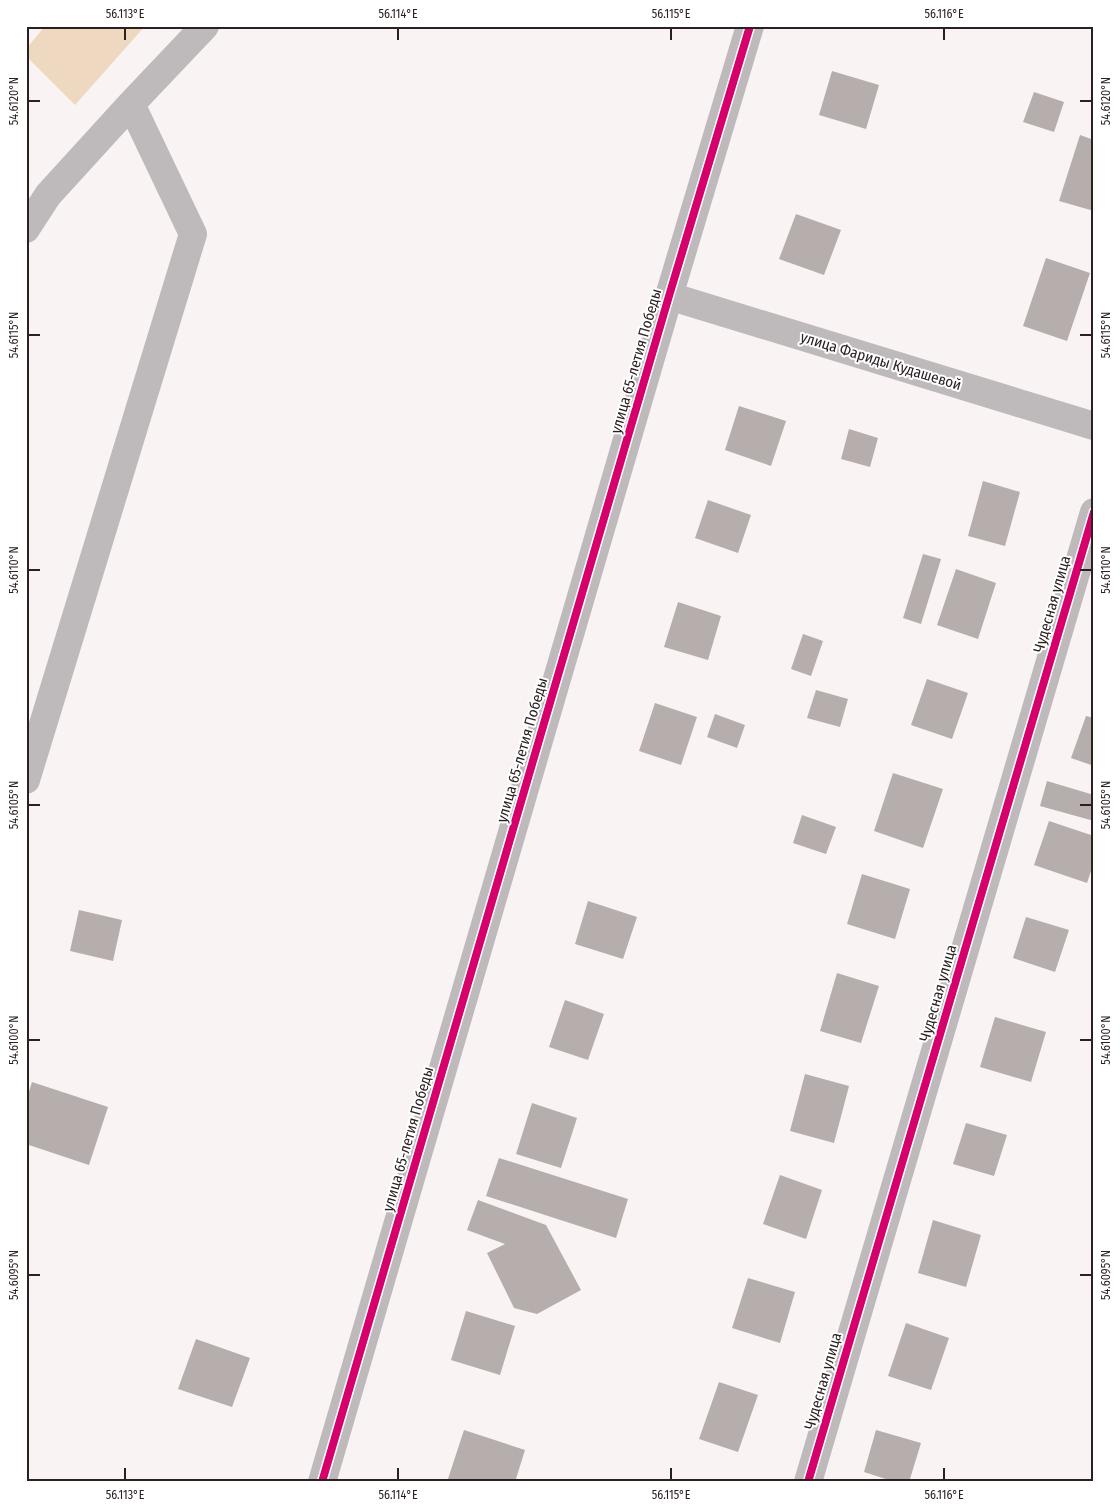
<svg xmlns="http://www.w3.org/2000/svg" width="1120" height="1508" font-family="'Fira Sans Condensed',sans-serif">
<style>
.green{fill:#eed8c0}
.building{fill:#b6aeac}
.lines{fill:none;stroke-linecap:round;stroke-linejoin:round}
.minor{stroke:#beb9bb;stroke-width:28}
.cycleway-casing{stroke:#fff;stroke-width:11}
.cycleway{stroke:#d6006c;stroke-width:8}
.ticks{fill:none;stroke:#2b2020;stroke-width:2}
.labels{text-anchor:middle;stroke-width:4;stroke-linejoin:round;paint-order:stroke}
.street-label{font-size:15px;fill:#2b2020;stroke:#fff}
.neatline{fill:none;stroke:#2b2020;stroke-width:2}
.ticks-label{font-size:12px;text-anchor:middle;fill:#2b2020}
</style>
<rect width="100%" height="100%" fill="#faf3f3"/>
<path class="green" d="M45,26H145L75,105L26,56V49Z"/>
<path class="building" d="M832,71L879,85L866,129L819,115Z
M1034,92L1064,102L1054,132L1023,122Z
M1080,135L1094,140V211L1059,201Z
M796,214L841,230L824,275L779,259Z
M1046,258L1090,273L1067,341L1023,326Z
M739,406L786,421L771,466L725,450Z
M849,429L878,438L870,467L841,459Z
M983,481L1020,492L1005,546L968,536Z
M708,500L751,515L738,553L695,538Z
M923,554L941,559L921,624L903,618Z
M956,569L996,583L978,639L937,625Z
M678,602L721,616L708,660L664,647Z
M803,634L823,641L811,676L791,669Z
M927,679L968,693L952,739L911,725Z
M816,690L848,699L840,727L807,718Z
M655,703L697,717L681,765L639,751Z
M715,714L745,725L737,748L707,737Z
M1086,716L1094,718V766L1071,758Z
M893,773L943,789L923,848L874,831Z
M1047,781L1094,795V821L1040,806Z
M802,815L836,827L826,854L793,843Z
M1049,821L1094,836V862L1087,883L1034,865Z
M862,874L910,889L895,939L847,924Z
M588,901L637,917L623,959L575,944Z
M79,910L122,920L113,961L70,951Z
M1026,917L1069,930L1055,972L1013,958Z
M837,973L879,986L861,1043L820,1031Z
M565,1000L604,1014L588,1060L549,1047Z
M995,1017L1046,1032L1031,1082L980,1067Z
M805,1074L849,1086L834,1143L790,1131Z
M32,1082L108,1107L89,1165L26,1144V1101Z
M532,1103L577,1118L561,1168L516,1154Z
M966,1123L1007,1135L994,1176L953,1164Z
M499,1158L628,1199L616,1238L486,1196Z
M780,1175L822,1190L806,1239L763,1224Z
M478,1200L546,1225L581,1290L537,1314L514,1308L487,1253L505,1244L467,1230Z
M933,1220L981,1235L966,1287L918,1273Z
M748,1278L795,1292L780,1343L732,1328Z
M466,1311L515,1326L500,1375L451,1360Z
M906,1323L949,1338L931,1390L888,1376Z
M196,1339L250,1358L232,1407L178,1389Z
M719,1382L758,1395L738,1452L699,1439Z
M464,1430L525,1450L515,1482H447Z
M876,1430L921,1443L909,1482H895L864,1472Z"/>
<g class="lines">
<path class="minor" d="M26,229L48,195L131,104L205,26
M669,296L1094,426
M26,780L193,234L131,104
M322,1482L669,296L750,26
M808,1482L1094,512"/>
<defs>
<path id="cycleway" d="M322,1482L669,296L750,26
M808,1482L1094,512"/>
</defs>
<use href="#cycleway" class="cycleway-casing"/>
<use href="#cycleway" class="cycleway"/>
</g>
<path class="ticks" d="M125,28V40M398,28V40M671,28V40M944,28V40M28,101H40M1080,101H1092M28,335H40M1080,335H1092M28,570H40M1080,570H1092M28,805H40M1080,805H1092M28,1040H40M1080,1040H1092M28,1275H40M1080,1275H1092M125,1468V1480M398,1468V1480M671,1468V1480M944,1468V1480"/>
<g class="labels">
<g class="street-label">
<text transform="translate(636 361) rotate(-74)" y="5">улица 65-летия Победы</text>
<text transform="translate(881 361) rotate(17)" y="5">улица Фариды Кудашевой</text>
<text transform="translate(1052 604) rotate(-74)" y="5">Чудесная улица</text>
<text transform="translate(522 750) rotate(-74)" y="5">улица 65-летия Победы</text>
<text transform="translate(938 993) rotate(-74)" y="5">Чудесная улица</text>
<text transform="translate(408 1139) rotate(-74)" y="5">улица 65-летия Победы</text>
<text transform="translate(823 1381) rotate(-74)" y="5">Чудесная улица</text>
</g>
</g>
<rect width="1120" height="1508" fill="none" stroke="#ffffff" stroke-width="55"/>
<rect x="28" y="28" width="1064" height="1452" class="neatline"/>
<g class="ticks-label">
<text x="125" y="18">56.113°E</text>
<text x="398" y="18">56.114°E</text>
<text x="671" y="18">56.115°E</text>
<text x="944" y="18">56.116°E</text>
<text transform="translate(14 101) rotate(-90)" y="4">54.6120°N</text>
<text transform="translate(1106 101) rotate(-90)" y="4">54.6120°N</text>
<text transform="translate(14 335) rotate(-90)" y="4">54.6115°N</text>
<text transform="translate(1106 335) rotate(-90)" y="4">54.6115°N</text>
<text transform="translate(14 570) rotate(-90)" y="4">54.6110°N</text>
<text transform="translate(1106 570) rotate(-90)" y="4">54.6110°N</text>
<text transform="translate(14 805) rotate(-90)" y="4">54.6105°N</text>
<text transform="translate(1106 805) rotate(-90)" y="4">54.6105°N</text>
<text transform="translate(14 1040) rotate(-90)" y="4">54.6100°N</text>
<text transform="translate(1106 1040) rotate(-90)" y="4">54.6100°N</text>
<text transform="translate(14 1275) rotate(-90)" y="4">54.6095°N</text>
<text transform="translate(1106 1275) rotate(-90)" y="4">54.6095°N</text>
<text x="125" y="1499">56.113°E</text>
<text x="398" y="1499">56.114°E</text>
<text x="671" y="1499">56.115°E</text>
<text x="944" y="1499">56.116°E</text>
</g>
</svg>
